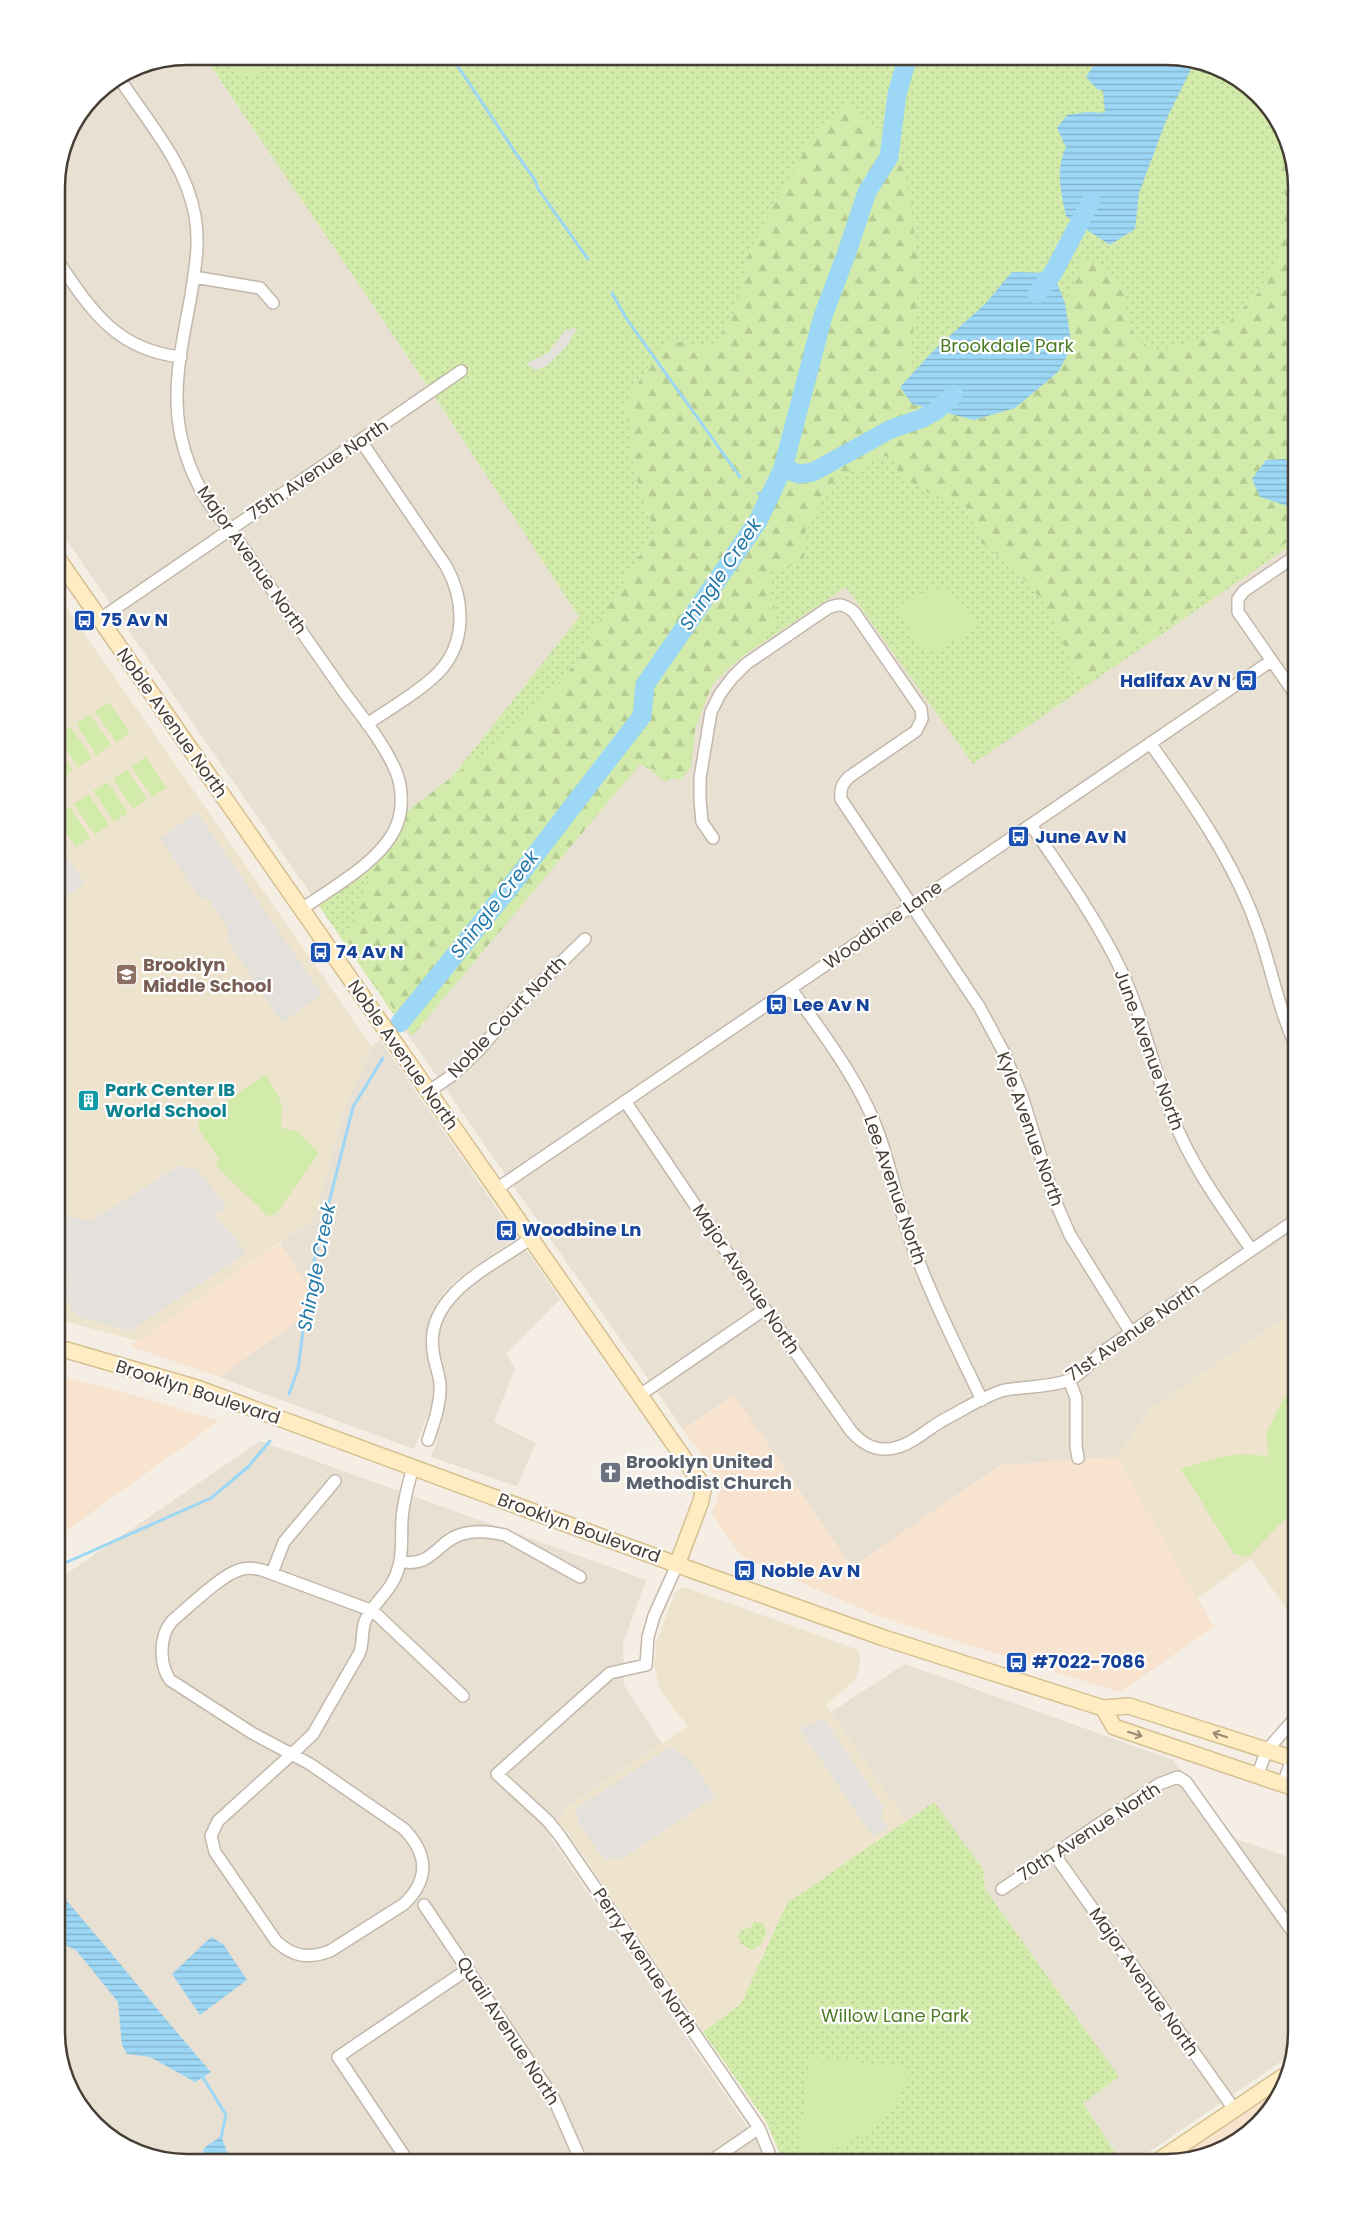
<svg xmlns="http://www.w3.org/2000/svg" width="1353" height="2219" font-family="Poppins,sans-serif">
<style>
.residential{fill:#e8e0d2}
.commercial{fill:#f7e3ce}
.education{fill:#eee3cd}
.grass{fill:url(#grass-dots)}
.forest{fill:url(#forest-firs)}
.pitch{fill:#d2ebaa}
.parking{fill:#e4e1dd}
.water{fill:url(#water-rules)}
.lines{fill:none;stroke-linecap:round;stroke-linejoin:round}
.stream{stroke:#9cd7f5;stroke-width:3}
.river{stroke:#9cd7f5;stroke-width:19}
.street-casing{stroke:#c3b8aa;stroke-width:14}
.secondary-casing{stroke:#d6c091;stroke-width:18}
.street{stroke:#fff;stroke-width:11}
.secondary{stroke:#ffecc3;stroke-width:15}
.oneway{stroke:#998c74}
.labels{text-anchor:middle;stroke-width:4.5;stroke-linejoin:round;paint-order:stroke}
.park-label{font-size:18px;fill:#4b7c23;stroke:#fff}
.street-label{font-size:18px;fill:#463e34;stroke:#fff}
.transit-label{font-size:18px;font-weight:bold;fill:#164399;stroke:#fff;text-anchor:start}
.education-label{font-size:18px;font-weight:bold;fill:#785e54;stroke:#fff;text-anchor:start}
.culture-label{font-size:18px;font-weight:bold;fill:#0d838f;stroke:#fff;text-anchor:start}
.worship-label{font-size:18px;font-weight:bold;fill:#5b616d;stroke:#fff;text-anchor:start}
.water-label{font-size:19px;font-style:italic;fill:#2479a9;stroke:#fff}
.rim{fill:none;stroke:#463e34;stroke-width:2.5}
</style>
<defs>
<pattern id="grass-dots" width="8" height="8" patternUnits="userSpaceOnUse" patternTransform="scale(1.25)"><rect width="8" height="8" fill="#d2ebaa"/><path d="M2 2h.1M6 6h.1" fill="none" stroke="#b6cb93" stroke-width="1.8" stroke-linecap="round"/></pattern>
<pattern id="forest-firs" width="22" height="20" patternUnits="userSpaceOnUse" patternTransform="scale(1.25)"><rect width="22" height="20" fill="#d2ebaa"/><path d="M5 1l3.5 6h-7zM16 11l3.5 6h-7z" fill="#b6cb93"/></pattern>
<pattern id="water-rules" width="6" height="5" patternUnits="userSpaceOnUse" patternTransform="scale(1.25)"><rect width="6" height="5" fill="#9cd7f5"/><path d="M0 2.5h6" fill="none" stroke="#81b0c7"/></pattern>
</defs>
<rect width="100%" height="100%" fill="#f4eee5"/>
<path class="residential" d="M187,56H204L437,400L579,617L388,857L319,906L56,525L57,179L66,137L95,94L137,66Z
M1297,541V1309L1150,1409L1117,1457L1001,1465L852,1567L734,1395L683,1429L401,1025L620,748L696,722L714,680L747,653L846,586L973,763Z
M380,1040L514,1233L512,1241L457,1279L443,1293L433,1309L425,1339L433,1387L432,1405L414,1449L219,1377L320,1305L280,1243L316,1217L343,1111L372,1047Z
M522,1250L528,1252L560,1299L506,1354L515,1368L494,1422L536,1443L517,1486L431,1457L437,1441L435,1434L446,1401L444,1378L439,1361L440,1324L449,1306L460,1293Z
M260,1441L646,1580L623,1643L624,1685L662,1743L565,1808L551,1838L761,2147L764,2163L179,2162L115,2141L70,2090L56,2032V1581Z
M905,1664L1173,1760L1236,1839L1297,1860V2032L1289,2056L1133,2163H1122L1083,2102L1118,2076L985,1889L983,1869L934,1802L906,1821L831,1712Z"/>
<path class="commercial" d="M280,1243L320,1305L219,1377L130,1346Z
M56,1374L147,1399L219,1421L56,1538Z
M734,1395L852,1567L1001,1465L1117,1457L1214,1627L1120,1692L880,1617L745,1558L739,1553L711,1513L717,1501L718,1484L708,1465L683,1429Z
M1280,2088L1275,2104L1224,2149L1186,2158L1188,2151Z"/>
<path class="education" d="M56,593L372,1047L343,1111L316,1217L138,1341L56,1319Z
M1297,1309V1624L1251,1559L1197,1599L1117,1457L1150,1409Z
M684,1587L856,1649L859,1653L860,1666L855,1680L826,1705L906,1821L787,1903L741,2004L703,2032L565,1829L558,1823L565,1808L688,1726L674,1710L659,1687L654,1664L656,1644L675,1592Z"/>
<path class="grass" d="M204,56L1175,57L1238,78L1283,129L1297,187V541L973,764L846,587L747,653L714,680L696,722L691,767L666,782L620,748L401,1025L319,906L388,857L579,617L437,400Z
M934,1802L983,1869L985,1889L1119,2077L1083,2103L1122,2163H784L766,2121L703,2032L741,2004L787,1903Z
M755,1922L763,1923L767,1931L761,1944L752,1950L741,1944L738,1936L740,1931L751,1927Z"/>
<path class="forest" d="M848,105L900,157L910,198L920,279L909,361L916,369L901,387L912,404L940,413L1015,408L1058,372L1072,347L1065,303L1084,257L1126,285V309L1133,333L1151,350L1180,347L1225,326L1259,292L1278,258L1287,205L1281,174L1286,142L1297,187V365L1290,374L1297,411V467L1285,459L1260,497L1287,507L1297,518V535L1084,683L1073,673L1065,647L1047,607L1015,568L982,543L966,507L929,493L899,474L891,455L870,460L833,485L821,501L805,533L804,562L772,572V596L777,619L712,685L696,726L689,771L680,780L640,764L412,1036L346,938L374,864L398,839L406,812L497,743L556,687L579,658L590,636L655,531L641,494L631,456L626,403L649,365L673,341L712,347L732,319L749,254L781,191L816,132Z"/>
<path class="pitch" d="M223,56H275L250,76H236Z
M938,589L956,597L977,627L927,655L896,609L916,595Z
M109,702L130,733L116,742L95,711Z
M90,714L111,745L97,755L76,724Z
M71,727L92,758L78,767L57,736Z
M56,745L73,770L59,780L56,776Z
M146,757L166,788L152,797L131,766Z
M127,769L147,800L133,809L113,779Z
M108,782L128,813L114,822L93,791Z
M89,794L109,825L95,835L74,804Z
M70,807L90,838L76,847L56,818V816Z
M266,1074L282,1104L281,1128L297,1131L319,1153L276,1214L268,1216L215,1165L219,1159L198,1129L200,1120Z
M1297,1385V1507L1248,1557L1234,1554L1181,1469C1212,1459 1237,1450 1269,1457L1266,1434L1283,1399Z
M815,2057L912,2069L896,2101L871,2129L838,2147L798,2156L809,2064Z"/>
<path class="parking" d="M577,328L567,346L548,365L536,370L526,364L548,353L565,330Z
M197,812L322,994L282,1023L229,943L227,927L211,902L198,896L160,838Z
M56,841L85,883L56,903Z
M179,1166L193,1168L208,1182L227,1208L215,1214L218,1220L247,1252L130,1331L78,1317L62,1295L68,1280L63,1272L56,1274V1216L58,1214L91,1221Z
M823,1718L883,1807L881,1818L888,1827L873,1837L800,1729Z
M670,1747L689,1758L715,1796L621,1859H604L579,1824L575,1809Z"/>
<path class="water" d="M1099,57H1175L1194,63L1167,118L1139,193L1135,229L1110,245L1066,216C1061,191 1055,171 1066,147L1057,128L1067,115L1087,112L1105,113L1103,91L1097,89L1086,77Z
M1012,272L1053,273L1065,303L1072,347L1058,372L1015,408L974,420L912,404L900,387L935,349L985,304Z
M1285,459L1297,467V509L1260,497L1252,479L1266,460Z
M56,1889C110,1949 158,2012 211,2072L195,2082L150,2057L127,2054L122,2045L118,2002L76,1950L56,1941Z
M211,1937L223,1944L247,1980L200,2015L172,1974Z
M221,2136L231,2162H200L204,2148Z"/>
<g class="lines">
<path class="stream" d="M451,56L517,155L535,180L538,189L588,259
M612,293L626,318L740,477
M758,493L769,500
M289,1394L298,1369L310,1278L353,1107L383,1058
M56,1567L211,1498L248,1467L270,1441
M202,2076L226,2115L221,2138"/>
<path class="river" d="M1037,294L1053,273L1091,201
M783,468L799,474L813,472L891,429L923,418L936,411L954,394
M400,1023L522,872L642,716L645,685L758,521L783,468L823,316L846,255L867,192L889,157L897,94L908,56"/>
<defs>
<path id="street" d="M119,78C148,122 186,164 195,216C200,243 195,269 191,295C185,329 177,363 177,396C176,445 197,496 231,530C267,583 304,635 341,688C359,713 381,739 394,767C403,785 404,811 395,829C380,862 331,888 302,909
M57,260C91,310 116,350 181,357
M194,277L260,288L273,303
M361,441L446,566C465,600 467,643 438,673C418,693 390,708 367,724
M100,619L461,371
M1297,697L1238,612V599L1244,591L1297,555
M1150,743C1192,802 1234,861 1258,930C1272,970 1279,1011 1297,1049
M1031,825C1063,872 1096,918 1121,970C1143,1017 1153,1068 1172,1116C1191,1165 1222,1207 1251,1249
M713,838L702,822L700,800V778L711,712L720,694L732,678L746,664L828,608C839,603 844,604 854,612L921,709L922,719L916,731L849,777C842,784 840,789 841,799L980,1008L1003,1051L1022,1096L1053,1196L1070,1235L1131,1333
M791,989C819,1028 849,1067 869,1110C887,1149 894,1190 907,1230C927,1288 955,1344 982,1400
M428,1092L454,1074L479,1050L520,1003L585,939
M625,1101L765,1309L851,1431C862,1444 877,1452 894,1448C914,1444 929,1427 947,1418C965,1409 985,1395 1005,1390C1026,1386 1048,1388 1069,1380C1081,1375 1091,1362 1101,1353L1297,1219
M495,1190L1271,661
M1069,1380L1076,1398V1446L1078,1458
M640,1395L765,1309
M428,1440C434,1422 441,1404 440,1384C439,1373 434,1362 433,1350C425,1295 492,1266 530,1239
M413,1467C408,1485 403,1502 402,1520C401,1535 403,1551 399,1566C393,1591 374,1601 365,1621C361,1632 364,1643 359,1654L313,1734L293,1753L218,1821L211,1836L215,1852L276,1941C293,1957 309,1959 330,1951L404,1904C430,1879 428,1854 404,1829L310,1764L252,1733L170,1680C159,1664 159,1636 172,1621C189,1607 220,1576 239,1570C247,1567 254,1568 262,1570L373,1611L463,1696
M400,1561C432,1569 437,1541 462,1534C475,1530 492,1532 505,1535L580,1577
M677,1565L654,1616L648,1637L646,1665L610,1673L497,1774L548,1821L560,1836L759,2128L773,2163
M272,1573L284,1542L335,1481
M1257,1776L1267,1750L1297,1716
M1283,1784L1297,1746
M1054,1854L1234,2109
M1002,1889L1159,1784L1178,1777L1186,1782L1297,1938
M424,1905L553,2097L582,2163
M409,2163L338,2057L468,1969
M708,2163L759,2128"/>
<path id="secondary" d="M56,556L701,1483L703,1490L701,1501L677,1565
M56,1347L197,1388L689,1569L884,1638L1103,1708L1129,1706L1297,1760
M1103,1708L1114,1727L1297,1789
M1155,2163L1284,2076"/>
</defs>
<use href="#street" class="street-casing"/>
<use href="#secondary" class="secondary-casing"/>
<use href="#street" class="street"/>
<use href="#secondary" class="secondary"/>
</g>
<defs><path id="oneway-shaft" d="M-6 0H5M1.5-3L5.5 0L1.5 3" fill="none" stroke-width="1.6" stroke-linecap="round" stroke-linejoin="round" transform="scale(1.25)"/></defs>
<g class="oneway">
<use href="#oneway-shaft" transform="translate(1135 1734) rotate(18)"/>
<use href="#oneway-shaft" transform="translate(1220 1735) rotate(-162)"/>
</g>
<defs>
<symbol id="bus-square" viewBox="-11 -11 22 22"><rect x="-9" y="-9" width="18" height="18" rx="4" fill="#1a4fb4" stroke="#fff"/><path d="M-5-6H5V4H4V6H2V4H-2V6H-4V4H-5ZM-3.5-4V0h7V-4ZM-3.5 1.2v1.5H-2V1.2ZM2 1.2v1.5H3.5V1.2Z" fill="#fff"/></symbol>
<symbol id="school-square" viewBox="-11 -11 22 22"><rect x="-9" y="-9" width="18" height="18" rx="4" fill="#8d6e63" stroke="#fff"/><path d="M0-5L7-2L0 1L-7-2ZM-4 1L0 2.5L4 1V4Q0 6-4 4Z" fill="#fff"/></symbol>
<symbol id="building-square" viewBox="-11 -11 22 22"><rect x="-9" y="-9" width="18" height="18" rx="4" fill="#0f9aa8" stroke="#fff"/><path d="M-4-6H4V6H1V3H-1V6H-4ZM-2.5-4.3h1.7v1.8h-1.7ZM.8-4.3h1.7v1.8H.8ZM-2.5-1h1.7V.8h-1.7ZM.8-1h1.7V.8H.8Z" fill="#fff"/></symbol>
<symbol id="church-square" viewBox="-11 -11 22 22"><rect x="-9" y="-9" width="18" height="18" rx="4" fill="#6b7280" stroke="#fff"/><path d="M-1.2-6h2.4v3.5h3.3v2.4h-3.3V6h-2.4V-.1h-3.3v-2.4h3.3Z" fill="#fff"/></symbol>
</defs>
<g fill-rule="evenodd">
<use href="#bus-square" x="72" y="608" width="25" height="25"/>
<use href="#bus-square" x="1234" y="668" width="25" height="25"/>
<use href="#bus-square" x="1006" y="824" width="25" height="25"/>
<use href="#bus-square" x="308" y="940" width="25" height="25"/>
<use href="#school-square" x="114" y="962" width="25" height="25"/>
<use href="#bus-square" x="764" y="992" width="25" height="25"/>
<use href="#building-square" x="76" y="1088" width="25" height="25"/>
<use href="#bus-square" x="494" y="1218" width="25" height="25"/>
<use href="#church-square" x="598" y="1460" width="25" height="25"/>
<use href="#bus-square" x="732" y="1558" width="25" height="25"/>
<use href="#bus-square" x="1004" y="1650" width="25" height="25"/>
</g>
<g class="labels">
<g class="park-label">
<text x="1007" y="352">Brookdale Park</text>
<text x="895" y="2022">Willow Lane Park</text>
</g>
<g class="street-label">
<text transform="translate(318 470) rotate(-34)" y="6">75th Avenue North</text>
<text transform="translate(252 560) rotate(55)" y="6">Major Avenue North</text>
<text transform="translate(172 723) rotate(55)" y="6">Noble Avenue North</text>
<text transform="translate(883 925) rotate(-35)" y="6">Woodbine Lane</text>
<text transform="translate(507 1017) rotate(-46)" y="6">Noble Court North</text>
<text transform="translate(1149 1050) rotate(70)" y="6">June Avenue North</text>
<text transform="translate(403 1055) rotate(55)" y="6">Noble Avenue North</text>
<text transform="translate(1030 1129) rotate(70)" y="6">Kyle Avenue North</text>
<text transform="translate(895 1190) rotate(71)" y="6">Lee Avenue North</text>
<text transform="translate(746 1279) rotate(56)" y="6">Major Avenue North</text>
<text transform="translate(1133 1332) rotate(-35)" y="6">71st Avenue North</text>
<text transform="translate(198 1392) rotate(18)" y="6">Brooklyn Boulevard</text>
<text transform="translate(579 1528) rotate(20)" y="6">Brooklyn Boulevard</text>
<text transform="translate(1089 1832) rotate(-33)" y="6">70th Avenue North</text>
<text transform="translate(645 1961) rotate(56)" y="6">Perry Avenue North</text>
<text transform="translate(1144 1982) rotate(55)" y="6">Major Avenue North</text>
<text transform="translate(508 2031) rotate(57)" y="6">Quail Avenue North</text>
</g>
<g class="transit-label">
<text x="101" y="626">75 Av N</text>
<text x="1231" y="687" text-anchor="end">Halifax Av N</text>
<text x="1035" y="843">June Av N</text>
<text x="336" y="958">74 Av N</text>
<text x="793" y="1011">Lee Av N</text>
<text x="522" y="1236">Woodbine Ln</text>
<text x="761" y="1577">Noble Av N</text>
<text x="1032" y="1668">#7022-7086</text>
</g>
<g class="education-label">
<text x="143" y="971">Brooklyn<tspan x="143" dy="21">Middle School</tspan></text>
</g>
<g class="culture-label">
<text x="105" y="1096">Park Center IB<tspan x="105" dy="21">World School</tspan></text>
</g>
<g class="worship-label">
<text x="626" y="1468">Brooklyn United<tspan x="626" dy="21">Methodist Church</tspan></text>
</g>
<g class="water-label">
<text transform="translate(720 574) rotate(-56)" y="7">Shingle Creek</text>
<text transform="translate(494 904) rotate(-52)" y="7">Shingle Creek</text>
<text transform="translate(316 1267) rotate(-79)" y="7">Shingle Creek</text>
</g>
</g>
<path d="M0 0H1353V2219H0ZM187 65H1166A122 122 0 0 1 1288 187V2032A122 122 0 0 1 1166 2154H187A122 122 0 0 1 65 2032V187A122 122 0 0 1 187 65Z" fill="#fff" fill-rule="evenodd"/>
<path class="rim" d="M187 65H1166A122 122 0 0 1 1288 187V2032A122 122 0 0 1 1166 2154H187A122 122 0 0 1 65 2032V187A122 122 0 0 1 187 65Z"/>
</svg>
